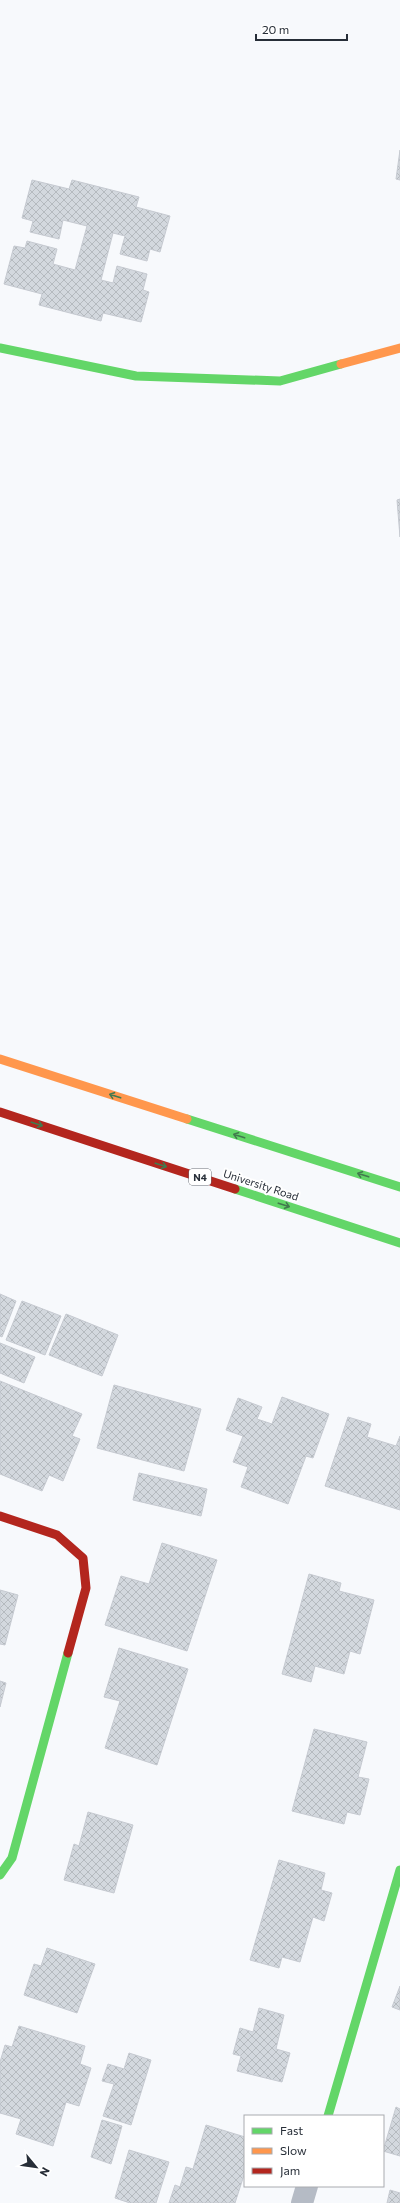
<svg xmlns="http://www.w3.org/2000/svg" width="400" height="2203" font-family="Commissioner,sans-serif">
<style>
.building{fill:url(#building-cross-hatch);stroke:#c6cad1}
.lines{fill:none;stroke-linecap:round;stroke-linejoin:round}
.street{stroke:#b5bbc5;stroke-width:22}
.fast{stroke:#63d668;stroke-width:9}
.slow{stroke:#ff974d;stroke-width:9}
.jam{stroke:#b3261e;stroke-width:9}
.oneway{stroke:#427a4e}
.labels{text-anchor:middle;stroke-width:4;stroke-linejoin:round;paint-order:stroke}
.shield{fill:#fff;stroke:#686d74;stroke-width:1}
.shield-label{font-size:10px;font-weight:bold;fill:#272e38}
.street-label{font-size:11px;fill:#272e38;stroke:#fff}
</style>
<defs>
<pattern id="building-cross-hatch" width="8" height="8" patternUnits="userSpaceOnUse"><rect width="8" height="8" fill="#d3d8de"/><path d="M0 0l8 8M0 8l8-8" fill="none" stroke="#b5babf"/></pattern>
</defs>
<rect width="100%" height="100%" fill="#f7f9fc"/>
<path class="building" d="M400,150V180L396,179Z
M32,180L69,189L72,180L139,197L136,207L170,216L160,252L150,249L147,261L120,254L125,236L113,233L101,280L113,283L117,266L147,274L143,290L149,292L141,322L103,313L101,321L39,305L42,294L4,284L14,246L25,248L27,241L57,249L53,264L75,270L87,226L63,220L59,239L30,232L33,221L22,218Z
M400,499V537L397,500Z
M0,1294L16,1301L2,1337L0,1336Z
M22,1301L61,1316L45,1355L6,1340Z
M66,1314L118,1335L102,1376L49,1355Z
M0,1343L35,1357L24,1383L0,1373Z
M0,1381L82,1414L72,1436L80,1439L63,1481L49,1475L42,1491L0,1474Z
M114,1385L201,1409L184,1471L97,1448Z
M282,1397L329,1414L313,1458L306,1456L288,1504L241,1487L248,1467L233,1462L243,1436L226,1430L238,1398L262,1407L257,1419L272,1424Z
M348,1417L371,1424L367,1437L396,1446L400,1436V1510L325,1486Z
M139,1473L207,1489L201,1516L133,1500Z
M162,1543L217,1560L187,1651L105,1625L121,1576L149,1584Z
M309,1574L341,1583L339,1591L374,1600L360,1654L350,1651L344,1674L315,1666L311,1682L282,1674Z
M0,1590L18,1595L5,1645L0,1644Z
M119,1648L188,1669L157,1765L105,1748L120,1701L104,1697Z
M0,1681L6,1683L0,1707Z
M314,1729L367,1742L358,1777L369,1779L360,1815L347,1812L344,1824L292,1811Z
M88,1812L133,1825L114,1893L64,1880L74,1844L79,1846Z
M279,1860L325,1873L321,1890L332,1893L324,1921L313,1917L300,1962L282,1957L279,1968L250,1960Z
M47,1948L95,1964L77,2013L24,1995L34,1964L41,1966Z
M400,1986V2010L392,2007Z
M259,2008L284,2015L276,2049L290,2053L282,2082L237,2071L241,2056L233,2054L240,2028L253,2032Z
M19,2026L85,2046L80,2064L91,2068L79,2106L66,2102L53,2146L16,2134L21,2119L0,2113V2062L5,2045L12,2047Z
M129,2053L151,2060L131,2125L103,2116L114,2084L102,2081L108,2064L124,2069Z
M396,2107L400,2109V2156L383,2151Z
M102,2120L122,2126L111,2164L91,2157Z
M206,2125L245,2137V2172L235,2203H169L175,2185L180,2187L186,2167L193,2169Z
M129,2150L169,2162L156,2203H130L115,2198Z
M390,2190L400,2193V2203H387Z"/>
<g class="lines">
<path class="street" d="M302,2203L307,2186"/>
<path class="fast" d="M0,348L136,376L280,381L341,364
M187,1119L400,1187
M235,1189L400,1243
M0,1875L12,1858L68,1653
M328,2116L400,1870"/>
<path class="slow" d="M341,364L400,348
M0,1059L187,1119"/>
<path class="jam" d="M0,1112L235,1189
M0,1516L57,1535L83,1558L86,1588L68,1653"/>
</g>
<defs><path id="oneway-shaft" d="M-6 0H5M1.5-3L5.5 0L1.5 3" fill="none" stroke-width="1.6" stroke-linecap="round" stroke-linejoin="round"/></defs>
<g class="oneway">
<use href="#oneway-shaft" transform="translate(115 1096) rotate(-162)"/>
<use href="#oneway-shaft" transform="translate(37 1124) rotate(18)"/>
<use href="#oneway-shaft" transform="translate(239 1136) rotate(-162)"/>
<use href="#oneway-shaft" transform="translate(161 1165) rotate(18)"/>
<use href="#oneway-shaft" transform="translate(363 1175) rotate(-162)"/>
<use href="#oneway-shaft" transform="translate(284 1205) rotate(18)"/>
</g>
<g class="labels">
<rect class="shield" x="189" y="1169" width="22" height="16" rx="3"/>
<g class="shield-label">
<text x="200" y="1181">N4</text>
</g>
<g class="street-label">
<text transform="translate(261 1185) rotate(18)" y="4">University Road</text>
</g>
</g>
<rect x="244" y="2115" width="140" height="72" fill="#ffffff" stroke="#a9abaf"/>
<rect x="252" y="2128" width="20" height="6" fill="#63d668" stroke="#a9abaf"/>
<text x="280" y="2135" font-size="12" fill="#272e38">Fast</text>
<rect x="252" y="2148" width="20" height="6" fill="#ff974d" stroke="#a9abaf"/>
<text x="280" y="2155" font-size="12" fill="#272e38">Slow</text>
<rect x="252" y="2168" width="20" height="6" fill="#b3261e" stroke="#a9abaf"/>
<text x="280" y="2175" font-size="12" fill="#272e38">Jam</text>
<g transform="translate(36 2167) rotate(119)" stroke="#ffffff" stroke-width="3" paint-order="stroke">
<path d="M0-3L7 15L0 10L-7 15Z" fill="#272e38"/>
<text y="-6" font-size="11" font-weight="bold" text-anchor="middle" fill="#272e38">N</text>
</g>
<path d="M256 34v6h91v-6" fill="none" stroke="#272e38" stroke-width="2"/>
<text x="262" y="34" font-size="12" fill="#272e38" stroke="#ffffff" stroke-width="3" paint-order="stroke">20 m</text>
</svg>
